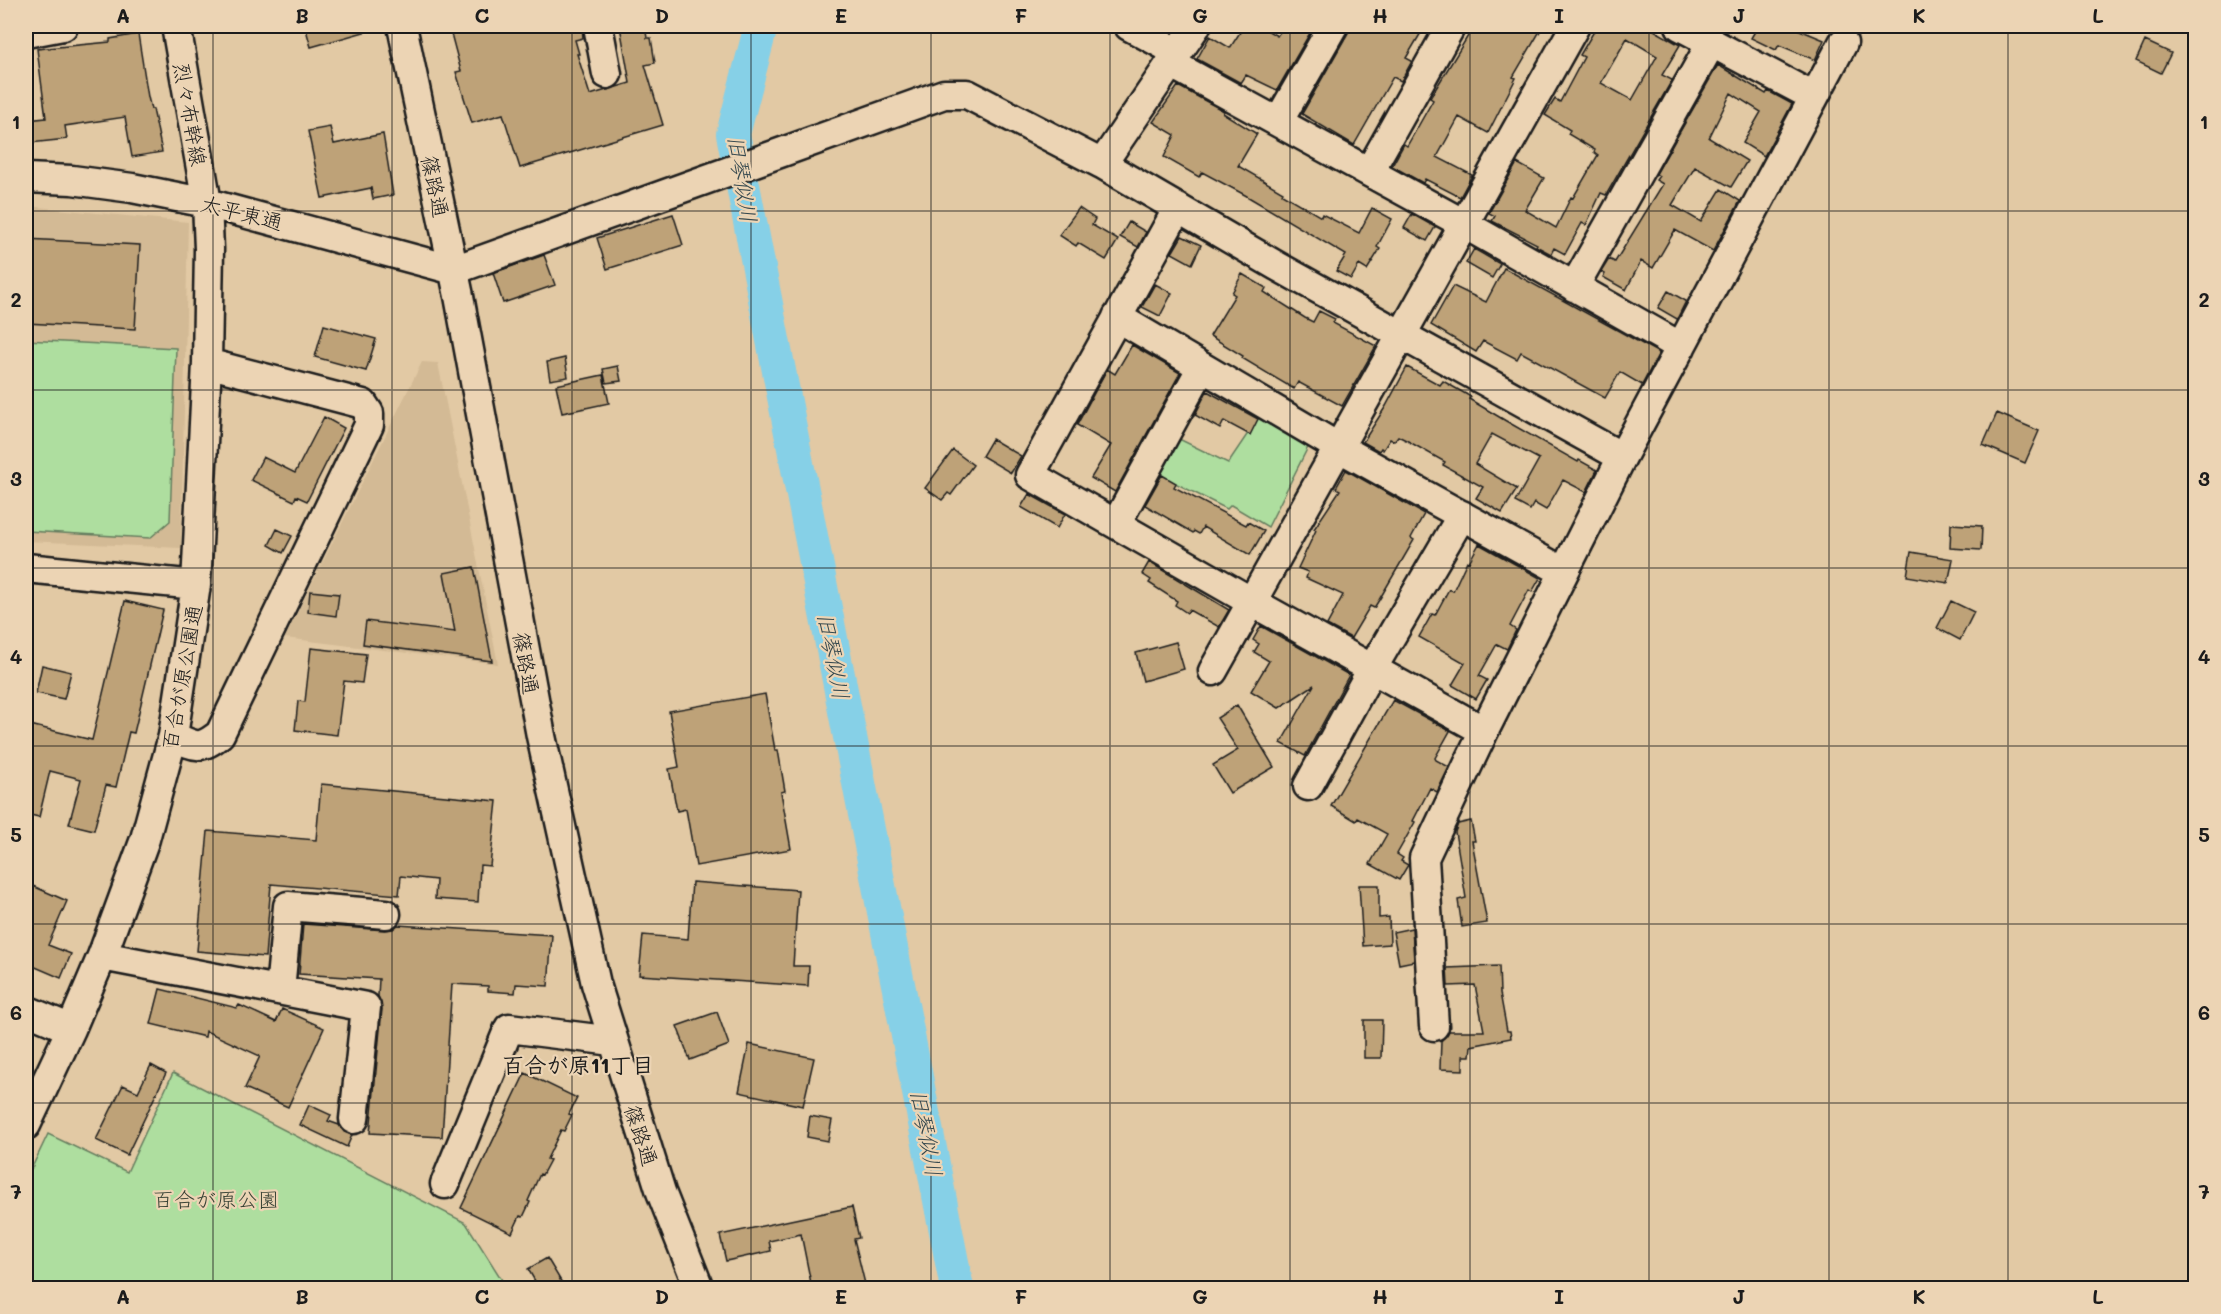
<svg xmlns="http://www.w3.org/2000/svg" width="2221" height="1314" font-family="Mali,'Klee One',sans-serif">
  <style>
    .built { fill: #d3ba95 }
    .green { fill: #aede9f; stroke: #657d5e; stroke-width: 1.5 }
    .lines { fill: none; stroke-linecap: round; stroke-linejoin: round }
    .river { stroke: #86d0e7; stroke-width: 34 }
    .building { fill: #bea278; stroke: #1c1c1c; stroke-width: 1.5; fill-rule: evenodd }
    .minor-casing { stroke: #1c1c1c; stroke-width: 33 }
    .minor { stroke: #ecd4b4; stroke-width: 28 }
    .grid { fill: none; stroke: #1c1c1c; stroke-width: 1.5; stroke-opacity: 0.55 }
    .labels { text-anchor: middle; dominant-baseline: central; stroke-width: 4.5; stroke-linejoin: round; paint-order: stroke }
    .street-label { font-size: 21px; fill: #1c1c1c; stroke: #ecd4b4 }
    .park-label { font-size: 21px; fill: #394336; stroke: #ecd4b4 }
    .water-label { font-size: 22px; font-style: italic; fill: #36494f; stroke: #ecd4b4 }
    .neighbourhood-label { font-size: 22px; font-weight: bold; fill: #1c1c1c; stroke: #ecd4b4 }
    .neatline { fill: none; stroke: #1c1c1c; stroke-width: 2 }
    .grid-label { font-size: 20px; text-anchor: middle; font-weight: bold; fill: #1c1c1c }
  </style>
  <rect width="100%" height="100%" fill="#e2c9a4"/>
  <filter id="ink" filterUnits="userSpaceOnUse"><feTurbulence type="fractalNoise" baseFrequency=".0167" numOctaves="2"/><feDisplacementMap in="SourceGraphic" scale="12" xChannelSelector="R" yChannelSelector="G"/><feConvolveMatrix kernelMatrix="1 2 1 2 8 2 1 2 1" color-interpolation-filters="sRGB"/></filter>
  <g filter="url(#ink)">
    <path class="built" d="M26,206L188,222L181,548L26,541Z
      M422,362L438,363L498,664L285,638Z"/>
    <path class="green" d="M26,340L176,348L170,521L150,538L26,531Z
      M1259,417L1310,443L1268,527L1231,505L1227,509L1151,471L1171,435L1228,463Z
      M173,1073L466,1223L507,1288H26V1180L48,1134L127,1172Z"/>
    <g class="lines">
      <path class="river" d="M761,26L733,134L957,1288"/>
    </g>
    <path class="building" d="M305,26H370L371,30L311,47Z
      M449,26H582L583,38L575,40L579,54H577L590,95L630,83L620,26H645L647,38H651L655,63L645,65L663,125L520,168L503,114L472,123L456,72L461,71Z
      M1244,26H1260L1277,36L1284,26H1297L1310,33L1277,90L1246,75L1241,83L1197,59L1210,36L1230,48Z
      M1352,26H1425L1406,58L1412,61L1401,81L1393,77L1354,145L1302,114Z
      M1474,26H1543L1513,77L1516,78L1488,133L1459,117L1437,157L1472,175L1460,197L1425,179L1423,183L1392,166L1404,144L1407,146L1433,100L1430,98Z
      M1597,26H1647L1680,45L1662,75L1672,80L1606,195L1601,193L1586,225L1582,223L1565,254L1554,248L1551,254L1536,246L1537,244L1492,221L1495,216L1489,213L1517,163L1544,178L1525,210L1556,228L1571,197L1573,198L1598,155L1594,152L1595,150L1568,134L1570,130L1545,115L1555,99L1560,102L1584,57L1580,55ZM1627,38L1657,56L1632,100L1601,83Z
      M1758,26H1790L1824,40L1815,60L1779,45L1776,50L1751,38Z
      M138,34L148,97L151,109H153L162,152L132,157L125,117L65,126L67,139L30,143L27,120L46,118L37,49L110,42V39Z
      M2145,41L2171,53L2161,73L2136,61Z
      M1718,65L1766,94L1768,91L1792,104L1764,156L1743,143L1761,112L1731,93L1709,138L1747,161L1731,187L1695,167L1672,205L1701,222L1721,189L1740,201L1713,251L1675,230L1653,268L1641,261L1626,290L1603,277L1605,274L1601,272L1609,259L1615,262L1663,184L1656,180L1659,176L1656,174Z
      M1178,86L1224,111L1223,113L1257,134L1238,166L1283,192L1282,194L1321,217L1322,214L1359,233L1372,208L1392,219L1377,247L1380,249L1367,270L1359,265L1351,279L1336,271L1346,255L1245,195L1202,172L1199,177L1164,157L1175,135L1153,122Z
      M330,127L334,144L383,134L393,195L373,199L371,188L322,198L308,131Z
      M1079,208L1095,219L1092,225L1118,240L1106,260L1078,243L1076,246L1059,235Z
      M673,214L683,245L607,269L597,238Z
      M1412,214L1435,227L1427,241L1404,228Z
      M1129,222L1146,232L1138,247L1120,237Z
      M1182,236L1201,245L1192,264L1172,253Z
      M26,239L140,245L135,329L26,323Z
      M1474,249L1500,264L1492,278L1466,263Z
      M544,255L555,285L503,303L493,273Z
      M1504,268L1659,353L1642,385L1620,372L1605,398L1521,352L1517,359L1483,341L1476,352L1431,325L1453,286L1486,302Z
      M1242,274L1266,288L1264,292L1305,318L1313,322L1319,311L1335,319L1333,323L1376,346L1342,406L1298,382L1294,389L1242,358L1243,356L1210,336L1235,295L1232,293Z
      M1155,284L1172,293L1160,316L1142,307Z
      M1668,291L1686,301L1677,319L1658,308Z
      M324,325L376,339L366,371L315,357Z
      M1132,345L1180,373L1115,492L1091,478L1111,445L1077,425L1107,369L1115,374Z
      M565,358L568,377L550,380L547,362Z
      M618,366L621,381L606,383L603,369Z
      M1407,367L1440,385L1443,381L1471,397L1469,399L1506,421L1578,462L1579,460L1597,470L1586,492L1563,480L1546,510L1534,503L1530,510L1515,502L1539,459L1492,434L1475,464L1517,489L1502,513L1476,498L1483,487L1443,465L1445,462L1406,440L1398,436L1394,441L1390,439L1383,450L1381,448L1379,451L1363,442L1386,406Z
      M603,375L609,403L562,413L556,385Z
      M1207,391L1258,419L1250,435L1224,421L1220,429L1195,415Z
      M1997,413L2039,431L2025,463L1983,445Z
      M324,417L344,428L307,501L296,496L294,501L251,480L263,457L295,473Z
      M992,439L1021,456L1011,473L982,456Z
      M953,450L973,465L951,495L948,493L942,500L925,488Z
      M1346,470L1424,514L1411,538L1414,540L1379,600L1374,608L1370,606L1351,638L1327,625L1343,595L1306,578L1308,572L1298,568L1316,530L1314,529L1340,490L1336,488Z
      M1162,475L1176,483L1174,487L1246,525L1248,522L1264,531L1250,555L1203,527L1199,534L1194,531L1193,533L1145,505Z
      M1029,494L1065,514L1057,528L1021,507Z
      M1951,524L1982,526L1981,550L1950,548Z
      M277,529L292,536L283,553L269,545Z
      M1479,544L1540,578L1532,592L1529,590L1510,626L1516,630L1507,649L1497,644L1479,676L1487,680L1476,699L1452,685L1465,663L1419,637L1432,614L1435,615L1449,589L1453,591L1467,561L1469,562Z
      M1911,552L1953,559L1948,583L1907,576Z
      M1149,562L1229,610L1219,627L1189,610L1187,613L1175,605L1177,601L1149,583L1151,580L1142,574Z
      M474,567L492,661L363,644L366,621L455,632L444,573Z
      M310,591L339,594L336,616L308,612Z
      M125,601L163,610L134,733L129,732L116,787L106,785L94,830L69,824L81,779L50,771L39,817L26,814V724L92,740Z
      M1951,601L1974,612L1960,640L1937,628Z
      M1261,626L1349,675L1305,756L1281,743L1314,685L1279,708L1251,691L1269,661L1254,652L1259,644L1253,640Z
      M1176,642L1184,669L1143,681L1136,653Z
      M311,648L366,654L362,683L344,681L337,735L295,730L298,701L305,702Z
      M42,665L71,672L64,699L36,693Z
      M765,694L775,750H778L785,791L781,792L791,849L696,866L686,809L677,811L669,769L679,767L669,711Z
      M1393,700L1450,731L1435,758L1436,760L1449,767L1437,792L1430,788L1413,821L1415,822L1397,854L1403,858L1401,861L1408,865L1399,880L1370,864L1387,834L1358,818L1356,821L1331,806Z
      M1237,705L1274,767L1230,793L1213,765L1238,750L1217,718Z
      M321,784L497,801L490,866L480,865L478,902L435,899L436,880L401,876L399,895L271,884L265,957L197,951L208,831L316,840Z
      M1471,821L1475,841H1472L1487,923L1462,927L1458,900L1466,898L1455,832L1458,824Z
      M692,882L798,890L793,966H809L808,986L639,975L643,935L688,939Z
      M26,883L67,901L48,945L71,954L61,978L26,963Z
      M1359,885H1379V918L1389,917L1390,944L1363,946Z
      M303,924L385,930L393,929L398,925L552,935L548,986L516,984L515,993L488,991V986L452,984L442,1137L370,1133L382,1009L378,996L379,979L299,974Z
      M1412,928L1414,961L1399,964L1393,932Z
      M1499,966L1500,993L1507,1031H1510L1511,1038L1471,1046L1470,1056H1463V1070L1440,1069L1441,1041L1449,1031H1484L1475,985L1448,986L1447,968Z
      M160,989L237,1008L239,1005L276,1022L282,1009L324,1028L288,1107L245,1088L260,1056L206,1031L205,1037L151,1024Z
      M717,1012L729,1045L690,1060L677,1026Z
      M1364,1020H1382L1381,1058H1364Z
      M749,1044L814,1058L803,1106L739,1092Z
      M151,1065L166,1073L127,1155L96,1140L123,1085L138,1092Z
      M525,1073L577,1098L569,1114L572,1115L564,1131L561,1130L547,1159L550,1160L542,1175L540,1174L528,1201L530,1202L523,1217L520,1216L512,1233L461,1208Z
      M309,1105L331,1115L328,1121L339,1125L344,1132L352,1135L347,1147L300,1125Z
      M810,1116L832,1120L828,1141L807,1137Z
      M852,1207L859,1238L854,1239L866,1288H812L801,1234L769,1241L771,1251L726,1261L720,1235Z
      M547,1258L565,1288H539L528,1269Z"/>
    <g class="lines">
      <g class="minor-casing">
        <path id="minor" d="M402,26L459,296L541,736L596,984L661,1192L699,1288
          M598,26L607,74
          M1129,26L1177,52
          M1680,26L1814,97
          M26,33L63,26
          M1170,63L1464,224L1681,347
          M1278,122L1333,26
          M1102,164L1196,26
          M1369,172L1451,26
          M26,178L72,180L132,188L207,203L454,270L944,94H967L1102,164L1277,266L1622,457
          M1178,208L1030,475L1252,602L1484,731
          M1574,287L1712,42
          M1117,317L1338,447L1564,572
          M1116,524L1202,367
          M26,568L196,585
          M1213,671L1575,26
          M173,736C196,747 200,750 220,734L369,425V413L363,404L207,363
          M1308,786L1372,669L1462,515
          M102,956L366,1007L354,1119
          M280,990L288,906L386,914
          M26,1010L71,1029
          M1434,1026L1424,858L1484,731L1622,457L1843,43
          M26,1125L71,1029L102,956L145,839L173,736L196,585L207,363L209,249L207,203L176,26
          M445,1184L509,1028L613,1041"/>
      </g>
      <use href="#minor" class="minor"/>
    </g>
  </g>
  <path class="grid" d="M213,26V1288M392,26V1288M572,26V1288M751,26V1288M931,26V1288M1110,26V1288M1290,26V1288M1470,26V1288M1649,26V1288M1829,26V1288M2008,26V1288M26,211H2196M26,390H2196M26,568H2196M26,746H2196M26,924H2196M26,1103H2196"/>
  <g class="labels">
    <g class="street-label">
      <text transform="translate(191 114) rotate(80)">烈々布幹線</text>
      <text transform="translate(436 186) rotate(78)">篠路通</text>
      <text transform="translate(242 212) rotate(14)">太平東通</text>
      <text transform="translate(527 663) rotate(80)">篠路通</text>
      <text transform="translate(181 677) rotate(-80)">百合が原公園通</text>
      <text transform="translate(642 1135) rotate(72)">篠路通</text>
    </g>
    <g class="park-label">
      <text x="216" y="1198">百合が原公園</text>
    </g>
    <g class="water-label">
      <text transform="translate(743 179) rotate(81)">旧琴似川</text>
      <text transform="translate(834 656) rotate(79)">旧琴似川</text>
      <text transform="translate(927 1133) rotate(79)">旧琴似川</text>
    </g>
    <g class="neighbourhood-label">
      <text x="578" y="1064">百合が原11丁目</text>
    </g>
  </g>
  <rect width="2221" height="1314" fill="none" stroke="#ecd4b4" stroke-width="66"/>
  <rect x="33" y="33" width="2155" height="1248" class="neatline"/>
  <g class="grid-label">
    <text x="123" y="23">A</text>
    <text x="302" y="23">B</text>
    <text x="482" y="23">C</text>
    <text x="662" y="23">D</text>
    <text x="841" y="23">E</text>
    <text x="1021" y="23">F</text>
    <text x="1200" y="23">G</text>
    <text x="1380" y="23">H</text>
    <text x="1559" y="23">I</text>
    <text x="1739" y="23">J</text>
    <text x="1919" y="23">K</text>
    <text x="2098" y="23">L</text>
    <text x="16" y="129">1</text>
    <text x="2204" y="129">1</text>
    <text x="16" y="307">2</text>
    <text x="2204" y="307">2</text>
    <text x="16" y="486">3</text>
    <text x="2204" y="486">3</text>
    <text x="16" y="664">4</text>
    <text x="2204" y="664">4</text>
    <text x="16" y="842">5</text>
    <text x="2204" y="842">5</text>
    <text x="16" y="1020">6</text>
    <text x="2204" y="1020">6</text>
    <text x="16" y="1199">7</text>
    <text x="2204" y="1199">7</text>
    <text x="123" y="1304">A</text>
    <text x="302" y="1304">B</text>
    <text x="482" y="1304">C</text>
    <text x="662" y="1304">D</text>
    <text x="841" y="1304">E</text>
    <text x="1021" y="1304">F</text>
    <text x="1200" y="1304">G</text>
    <text x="1380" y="1304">H</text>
    <text x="1559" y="1304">I</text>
    <text x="1739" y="1304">J</text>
    <text x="1919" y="1304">K</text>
    <text x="2098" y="1304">L</text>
  </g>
</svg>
